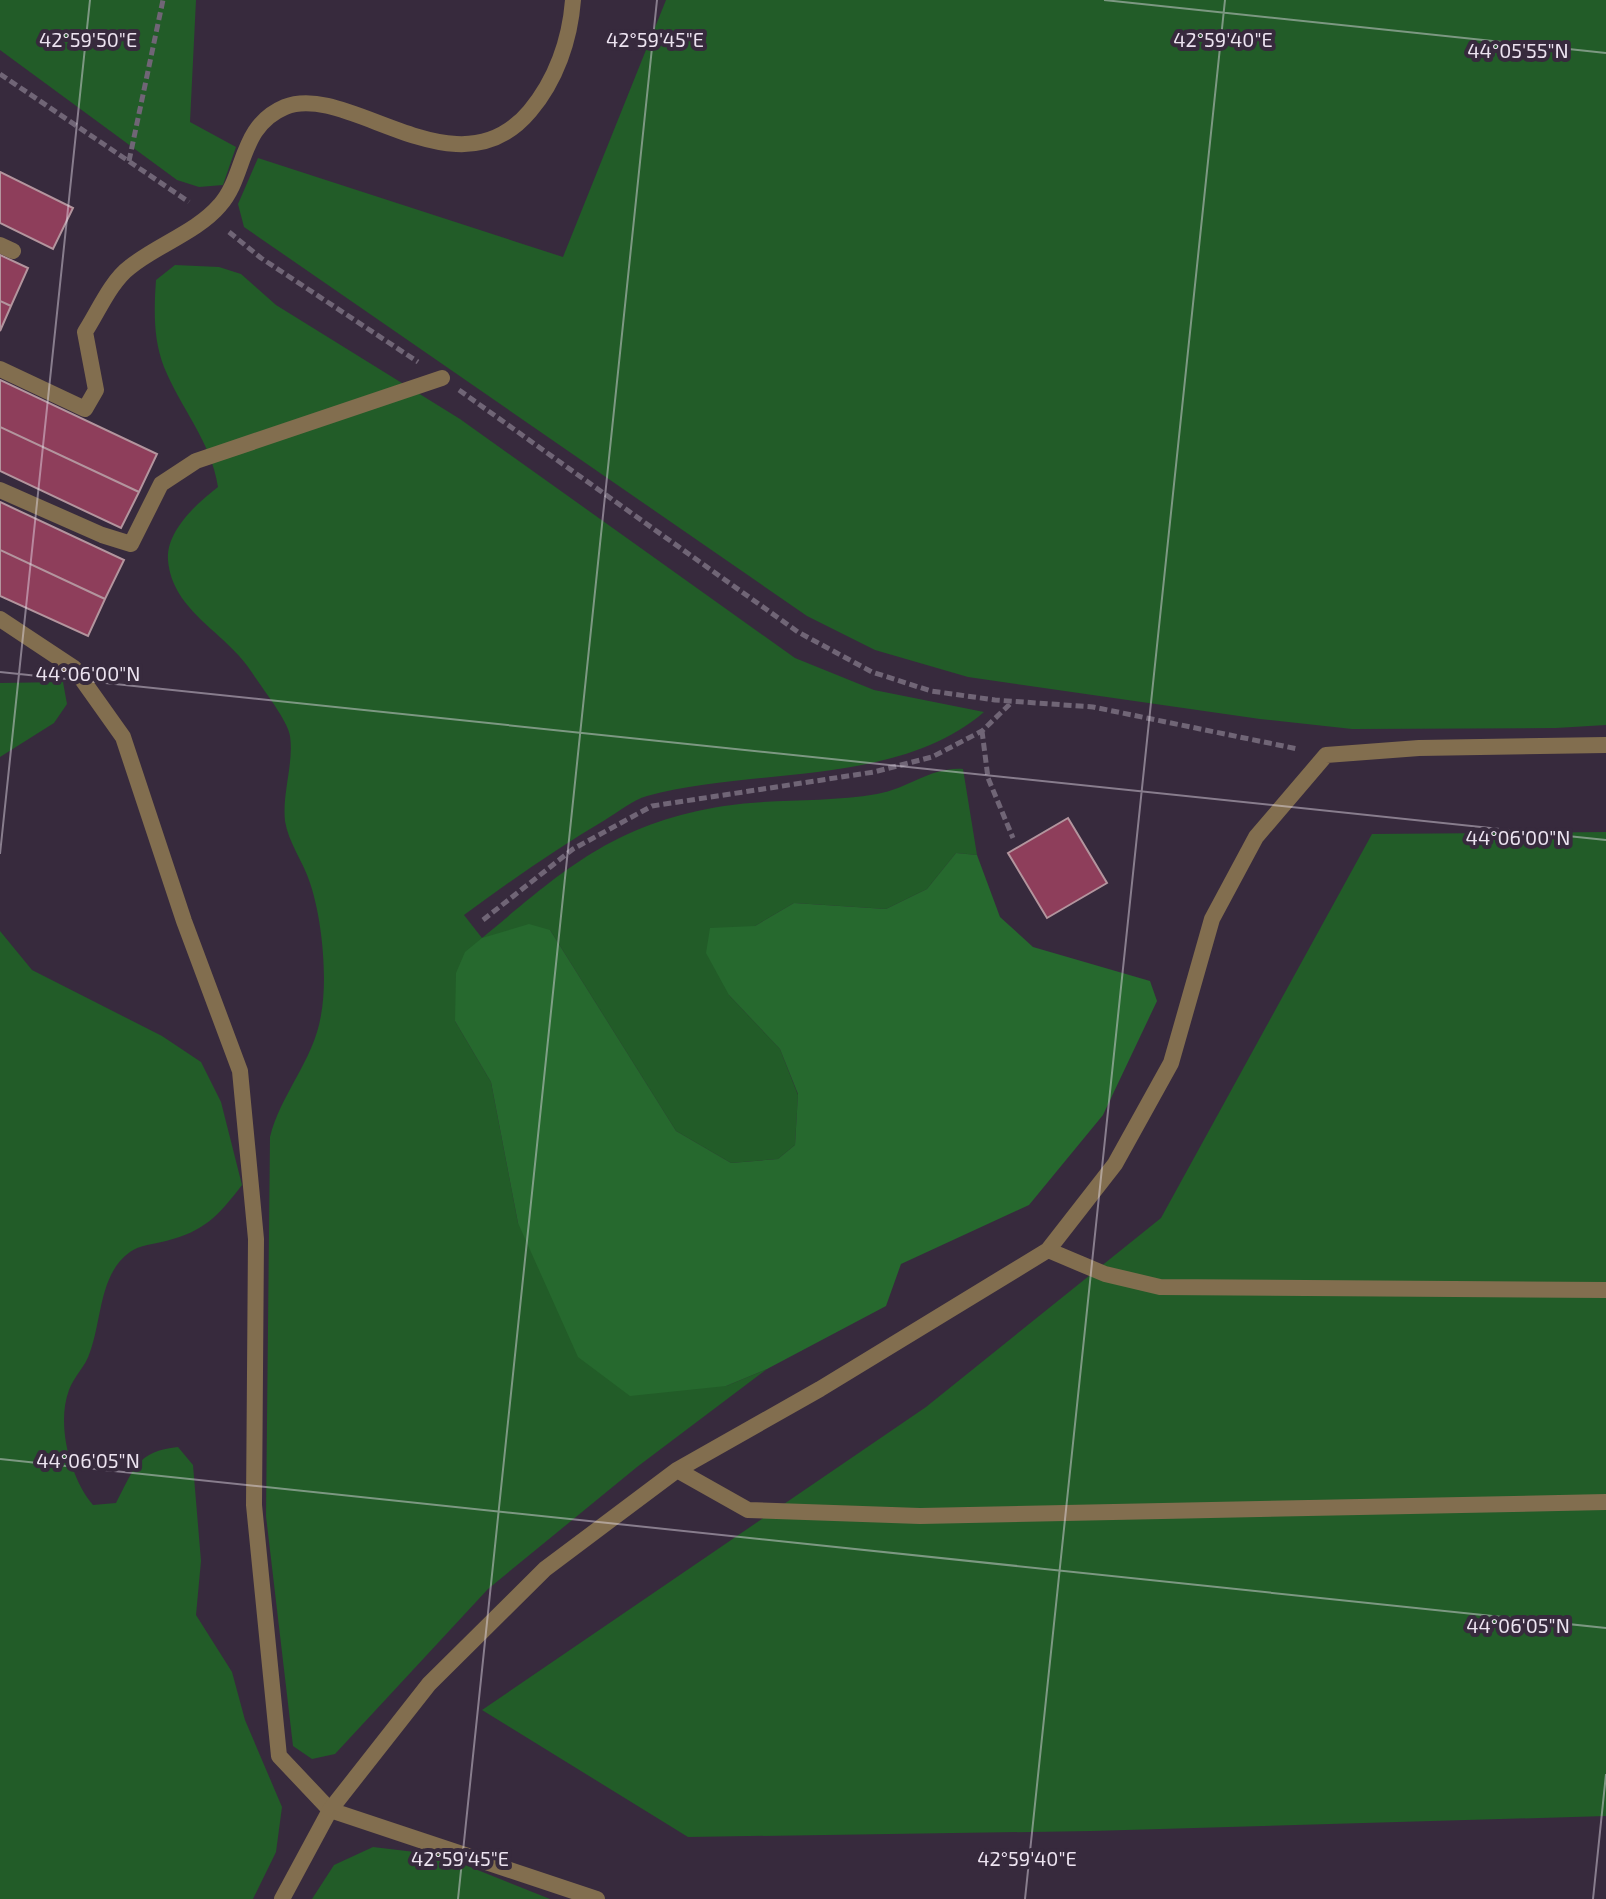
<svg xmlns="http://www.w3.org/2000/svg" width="1606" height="1899" font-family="'Exo 2',sans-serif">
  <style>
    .green { fill: #225c28 }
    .forest { fill: #26692e }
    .building { fill: #8e3e5b; stroke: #b3959e; stroke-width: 2 }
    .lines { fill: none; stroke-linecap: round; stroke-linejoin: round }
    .path { stroke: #706576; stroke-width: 5; stroke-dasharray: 8 4; stroke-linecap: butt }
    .lane { stroke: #826e4f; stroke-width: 16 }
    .street { stroke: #826e4f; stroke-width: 16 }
    .ticks { fill: none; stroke: #ece3f0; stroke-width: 2; stroke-opacity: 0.45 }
    .ticks-label { font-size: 20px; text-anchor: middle; fill: #ece3f0; stroke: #372a3d; stroke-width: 8; stroke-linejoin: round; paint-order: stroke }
  </style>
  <rect width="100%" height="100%" fill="#372a3d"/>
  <path class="green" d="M0,0H196L190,122L236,147L223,185L199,187L177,180L0,50Z
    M666,0H1606V725L1556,728L1352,729L1260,719L968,677L875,650L807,616L244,227L238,204L258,158L563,257Z
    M175,265L219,267L241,274L276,305L460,419L795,658L874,690L984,712C897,787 753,767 647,796C633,800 618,812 605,820C556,849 510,881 464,915L482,938C565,869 613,824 724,806C774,798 826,803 877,794C908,789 930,767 963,769L977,855L956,853L927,889L886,909L794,903L755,926L729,995L780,1049L798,1095L795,1145L778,1159L731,1163L676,1131L550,930L455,1021L491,1082L518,1223L726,1386L767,1369L637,1467L488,1589L335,1754L312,1759L293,1746L266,1516L270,1137C280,1095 314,1060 321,1015C328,978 322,918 310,883C304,863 288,842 285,821C282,793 294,763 290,736C288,721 262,688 253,674C228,633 172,612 168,560C166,531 197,503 218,487C211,441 181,409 164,367C153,339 154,309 156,280Z
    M63,682L67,704L54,723L0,757V683Z
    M1606,832V1816L1092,1831L688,1837L482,1710L926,1407L1161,1218L1372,834Z
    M0,931L32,970L162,1036L201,1062L221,1102L242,1185C218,1216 205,1231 166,1241C155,1244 139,1245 130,1252C99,1274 102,1320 90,1352C86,1366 74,1376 69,1390C56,1424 70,1478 93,1505L116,1503C134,1469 137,1451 178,1447L193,1465L201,1561L196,1615L232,1672L245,1720L282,1807L276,1852L253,1899H0Z
    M373,1847L440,1855L550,1899H312L334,1865Z"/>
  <path class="forest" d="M956,853L977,855L1000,917L1033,947L1150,981L1157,1001L1103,1115L1029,1205L901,1264L886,1306L767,1369L726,1386L630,1396L578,1357L518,1223L491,1082L455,1021L456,973L465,952L482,938L529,924L550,930L676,1131L731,1163L778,1159L795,1145L798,1094L780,1049L729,995L706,953L710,928L755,926L794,903L886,909L927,889Z"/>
  <path class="building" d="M0,172L73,208L53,249L0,223Z
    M0,255L28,268L11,306L0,301Z
    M0,301L11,306L0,331Z
    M0,380L157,454L139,492L0,427Z
    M0,427L139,492L121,528L0,471Z
    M0,502L124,560L105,599L0,550Z
    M0,550L105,599L88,636L0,596Z
    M1068,818L1107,883L1047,918L1008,853Z"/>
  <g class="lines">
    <path class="path" d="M0,74L189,202
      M129,161L163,0
      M229,232L261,258L418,362
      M459,390L798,632L872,672L931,691L995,700L1093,707L1298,749
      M982,731L988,778L1013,838
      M483,920L573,849L652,806L874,772L932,757L982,731L1012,702"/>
    <path class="lane" d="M0,245L13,251
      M0,369L85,409L96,390L85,332C98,312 111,281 130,267C157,245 197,232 220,205C246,176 239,126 285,107C348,81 457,199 530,111C556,80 570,40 573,0
      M0,490L102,535L131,544L161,484L196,461L442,378
      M0,619L74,668L123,737L184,921L240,1071L256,1239L254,1505L279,1756L330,1810"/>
    <path class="street" d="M1048,1250L1105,1274L1160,1287L1606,1290
      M677,1470L748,1510L920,1516L1606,1502
      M330,1810L597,1899
      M282,1899L330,1810L429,1684L545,1569L677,1470L820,1389L1048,1250L1115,1164L1171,1063L1212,919L1256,837L1326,755L1419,748L1606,745"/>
  </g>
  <path class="ticks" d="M1104,0L1606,53M0,672L1606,840M0,854L90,0M0,1459L1606,1628M458,1899L657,0M1025,1899L1225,0M1593,1899L1606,1774"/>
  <g class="ticks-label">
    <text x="88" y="47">42°59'50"E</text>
    <text x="655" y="47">42°59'45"E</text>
    <text x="1223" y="47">42°59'40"E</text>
    <text x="1518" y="58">44°05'55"N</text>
    <text x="88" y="681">44°06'00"N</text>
    <text x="1518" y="845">44°06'00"N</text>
    <text x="88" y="1468">44°06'05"N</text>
    <text x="1518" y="1633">44°06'05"N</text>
    <text x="460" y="1866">42°59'45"E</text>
    <text x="1027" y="1866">42°59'40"E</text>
  </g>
</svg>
